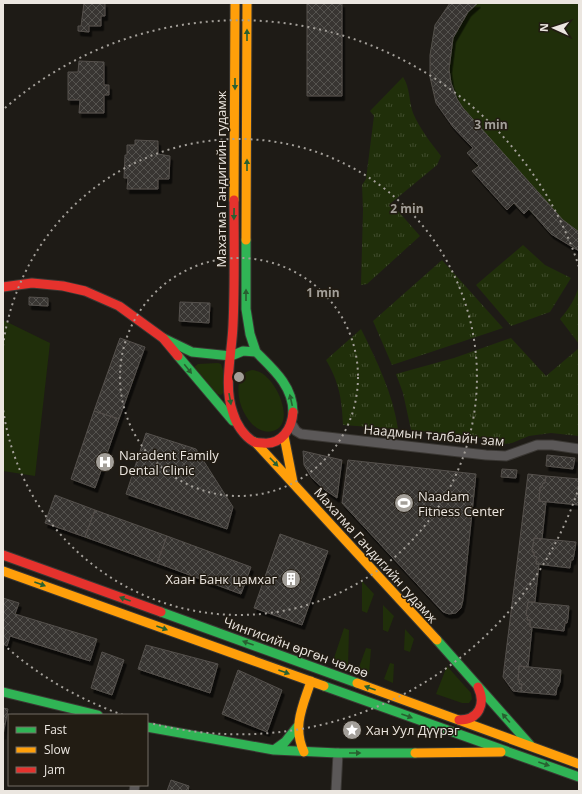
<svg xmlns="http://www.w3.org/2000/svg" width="582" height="794" font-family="'Open Sans',sans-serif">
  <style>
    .grass { fill: #202f0a }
    .park { fill: url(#park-tufts) }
    .building { fill: url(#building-cross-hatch); stroke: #54504c; filter: url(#shadow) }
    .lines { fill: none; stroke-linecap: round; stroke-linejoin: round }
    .street-casing { stroke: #3a3733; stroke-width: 11 }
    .fast-casing { stroke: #3a3733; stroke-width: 11 }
    .slow-casing { stroke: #3a3733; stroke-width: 11 }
    .jam-casing { stroke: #3a3733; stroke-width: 11 }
    .street { stroke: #5b5858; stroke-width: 9 }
    .fast { stroke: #30b455; stroke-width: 9 }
    .slow { stroke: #ff9f0a; stroke-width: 9 }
    .jam { stroke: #e5322d; stroke-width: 9 }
    .oneway { fill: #286031 }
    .ring { fill: none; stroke: #a39f99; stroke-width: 2; stroke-dasharray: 2 4 }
    .labels { text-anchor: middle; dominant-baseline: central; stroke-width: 3; stroke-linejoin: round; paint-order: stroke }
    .street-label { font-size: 13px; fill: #ebe6e0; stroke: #221c13 }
    .poi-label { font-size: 13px; fill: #ebe6e0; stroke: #221c13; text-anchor: start }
    .centre { fill: #a39f99; stroke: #221c13; stroke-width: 2 }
    .ring-label { font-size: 12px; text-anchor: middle; font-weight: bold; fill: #a39f99; stroke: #221c13; stroke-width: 3; stroke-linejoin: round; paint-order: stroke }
  </style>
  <defs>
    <pattern id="park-tufts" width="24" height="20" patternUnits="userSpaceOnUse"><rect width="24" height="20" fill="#202f0a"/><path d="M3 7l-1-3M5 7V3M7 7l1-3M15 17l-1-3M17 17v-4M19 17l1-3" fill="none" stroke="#414d2d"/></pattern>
    <pattern id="building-cross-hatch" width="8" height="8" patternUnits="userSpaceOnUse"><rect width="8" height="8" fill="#383531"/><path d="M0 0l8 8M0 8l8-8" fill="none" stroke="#55524f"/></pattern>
    <filter id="shadow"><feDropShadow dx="2.5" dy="4.5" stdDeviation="0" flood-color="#0009"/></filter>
  </defs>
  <rect width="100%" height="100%" fill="#1e1b16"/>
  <path class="grass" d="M450,3H579V251L551,234L529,210L524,214L514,204L507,210L472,171L478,166L467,153L473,148L436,103L430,77V55L435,25Z
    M3,320L50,343L35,476L3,471Z
    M218,363L221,364L223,370V393L221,395L217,394L194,367L198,364Z
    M252,370C275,370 298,425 273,431C245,439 223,376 252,370Z
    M362,581L374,594L367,613L362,611Z
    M383,605L394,616L388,632L383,630Z
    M344,628L349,630L348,666L333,661Z
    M405,629L414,639L410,652L404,650Z
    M366,648L371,649L369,674L358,670Z
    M390,663L394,664L393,683L384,679Z
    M447,666L471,693L472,699L469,703H462L436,694Z"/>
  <path class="park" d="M403,77C410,87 409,102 413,113C420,129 431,143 441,156L437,165L391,203L420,236L367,284L361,285L363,210L362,185L366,179L374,116L370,111Z
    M523,245L545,265L571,278L550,312L511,326L476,285Z
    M442,260L503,328L392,365L373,321Z
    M579,286V344L560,319C569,309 575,299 579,286Z
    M361,329C377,361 393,394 398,429L343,425C342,399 339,382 326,360Z
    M511,338L546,376L579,348V436L551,433L529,436L512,443L496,445L492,439L411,430L403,393L396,374L454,358Z"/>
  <path class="building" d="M84,3H105V16H101V26H89V32L78,31V26H81Z
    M307,3H342V96H307Z
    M450,3H478L468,12L453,38L449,69L451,83L457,99L463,108L563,220L579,232V251L551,234L529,209L524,214L514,203L507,210L472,171L479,166L467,153L473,148L453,127L436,103L430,77V55L435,25Z
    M79,61L104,62V85H109V95H104V113H79L80,100H68V72H78Z
    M135,140L158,141V154L170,156L169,179H158V189H127L128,178H124L125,155H127V145H135Z
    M29,297L48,298V306L29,305Z
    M180,302L210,303L209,323L179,321Z
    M120,338L145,347L119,419L94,411Z
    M94,411L119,419L95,488L71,479Z
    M146,433L196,449L233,507L227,529L126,494Z
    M303,451L342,460L337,498L325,490L312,478L304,465Z
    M547,455L575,458L573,469L546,466Z
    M348,460L476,474L463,600L461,608L456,613L449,614L443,612L342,503Z
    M502,469L517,470L516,478L501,477Z
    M528,474L546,476L545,483H543L542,487H540L539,501L546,502L542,539L534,538L532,552H534V556L537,557L536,564H539L535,602H528L526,615L528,616L527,620H530V627L532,628L528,667L519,666L518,680H520L519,684H522L521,692L513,691L503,677Z
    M546,476L579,479V505L539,501L540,487H542L543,483H545Z
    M55,495L95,510L85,537L45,523Z
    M95,510L167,536L157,563L85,537Z
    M280,534L328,551L302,625L254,608Z
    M167,536L251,567L241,594L157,563Z
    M534,538L576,542L574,555L573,560H571L570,568L536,564L537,557L534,556V552H532Z
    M3,598L19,603L15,614L97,639L90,661L10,636L7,646L3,644Z
    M528,602L569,606L568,618L567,623H565L564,631L530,627V620H527L528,616L526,615Z
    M146,645L218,664L210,693L138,669Z
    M102,652L124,660L112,695L91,688Z
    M519,666L561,670L560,682L558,687H557L556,695L521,692L522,684H519L520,680H518Z
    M238,670L282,690L267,732L222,714Z
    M3,708L8,709L3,735Z
    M171,780L189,786L188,791H167Z"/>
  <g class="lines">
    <g class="street-casing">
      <path id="street" d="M291,423L296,431L301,434L486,455L506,456L537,445H552L579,449
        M134,791L135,785
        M336,791L338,753"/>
    </g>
    <g class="fast-casing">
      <path id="fast" d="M246,240V309L250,334L256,352
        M163,338L192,352L231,356L243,351L256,352C273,369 293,386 293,412
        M178,356L233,421
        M161,612L357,683
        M437,640L531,746
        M324,686L579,777
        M3,692L98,715
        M147,727L274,750L338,753H415
        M274,750L285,742L297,727"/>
    </g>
    <g class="slow-casing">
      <path id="slow" d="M234,200L235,3
        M246,240L247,3
        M284,436L293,482
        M255,442L437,640
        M3,571L324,686
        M357,683L579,764
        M304,752C292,726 303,706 311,681
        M415,753L501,752"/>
    </g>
    <g class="jam-casing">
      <path id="jam" d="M234,200C234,242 235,284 233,325C232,354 223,385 233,413C236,424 244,436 254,442C257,443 261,443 263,443C282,445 292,428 293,412
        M3,287L32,283L63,286L85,291L119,306L163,338L178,356
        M3,555L161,612
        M459,720C479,720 486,704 478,687"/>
    </g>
    <use href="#street" class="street"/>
    <use href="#fast" class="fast"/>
    <use href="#slow" class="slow"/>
    <use href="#jam" class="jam"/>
  </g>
  <defs><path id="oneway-solid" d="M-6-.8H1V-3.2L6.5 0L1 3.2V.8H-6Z"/></defs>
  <g class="oneway">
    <use href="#oneway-solid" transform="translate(247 35) rotate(-90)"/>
    <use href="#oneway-solid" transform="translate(235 84) rotate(90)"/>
    <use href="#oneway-solid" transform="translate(247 165) rotate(-90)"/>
    <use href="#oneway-solid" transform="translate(234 214) rotate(91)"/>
    <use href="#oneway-solid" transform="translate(246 295) rotate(-90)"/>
    <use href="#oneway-solid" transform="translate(188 369) rotate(51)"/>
    <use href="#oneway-solid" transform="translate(230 399) rotate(80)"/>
    <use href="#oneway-solid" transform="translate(291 400) rotate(-103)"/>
    <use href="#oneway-solid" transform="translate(274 462) rotate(46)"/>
    <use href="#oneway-solid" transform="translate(40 584) rotate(20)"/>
    <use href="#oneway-solid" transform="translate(125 599) rotate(-160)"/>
    <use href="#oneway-solid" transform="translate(162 628) rotate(20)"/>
    <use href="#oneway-solid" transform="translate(248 643) rotate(-160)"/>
    <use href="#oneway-solid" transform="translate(284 672) rotate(20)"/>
    <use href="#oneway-solid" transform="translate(370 688) rotate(-160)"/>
    <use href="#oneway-solid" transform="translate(407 716) rotate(20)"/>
    <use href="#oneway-solid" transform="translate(506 718) rotate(-131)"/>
    <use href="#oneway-solid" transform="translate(355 753)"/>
    <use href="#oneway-solid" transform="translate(544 764) rotate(19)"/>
  </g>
  <g class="ring">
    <circle cx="239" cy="377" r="119"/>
    <path d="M3 346A238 238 0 1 1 3 408"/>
    <path d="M579 487A357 357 0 0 1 150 723M123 715A357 357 0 0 1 5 646M5 108A357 357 0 0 1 579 267"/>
  </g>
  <defs>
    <g id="hospital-disc" transform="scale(1)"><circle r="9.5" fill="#a39f99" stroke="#221c13"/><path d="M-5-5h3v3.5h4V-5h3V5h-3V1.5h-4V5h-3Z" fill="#fff"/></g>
    <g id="stadium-disc" transform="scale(1)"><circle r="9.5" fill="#a39f99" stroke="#221c13"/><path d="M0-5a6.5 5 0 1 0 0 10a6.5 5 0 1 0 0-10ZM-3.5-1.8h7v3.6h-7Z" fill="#fff"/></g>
    <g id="building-disc" transform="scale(1)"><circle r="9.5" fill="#a39f99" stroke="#221c13"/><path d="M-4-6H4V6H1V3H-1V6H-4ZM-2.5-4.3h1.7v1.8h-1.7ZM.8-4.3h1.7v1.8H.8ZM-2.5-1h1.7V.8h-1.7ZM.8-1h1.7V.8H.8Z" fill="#fff"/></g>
    <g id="sight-disc" transform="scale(1)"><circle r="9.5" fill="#a39f99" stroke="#221c13"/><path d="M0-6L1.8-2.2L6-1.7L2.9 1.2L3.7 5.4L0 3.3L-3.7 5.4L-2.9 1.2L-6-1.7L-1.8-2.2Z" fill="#fff"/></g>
  </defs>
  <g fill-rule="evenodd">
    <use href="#hospital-disc" x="105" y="462"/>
    <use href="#stadium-disc" x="404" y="503"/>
    <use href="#building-disc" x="291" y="579"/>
    <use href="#sight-disc" x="352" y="730"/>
  </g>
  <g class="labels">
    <g class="street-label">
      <text transform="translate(221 179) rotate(-90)">Махатма Гандигийн гудамж</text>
      <text transform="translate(434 435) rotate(5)">Наадмын талбайн зам</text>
      <text transform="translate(376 555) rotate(48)">Махатма Гандигийн гудамж</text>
      <text transform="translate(296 647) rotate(20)">Чингисийн өргөн чөлөө</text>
    </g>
    <g class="poi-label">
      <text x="119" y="455">Naradent Family<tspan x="119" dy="15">Dental Clinic</tspan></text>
      <text x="418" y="496">Naadam<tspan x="418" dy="15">Fitness Center</tspan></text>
      <text x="277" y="579" text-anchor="end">Хаан Банк цамхаг</text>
      <text x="366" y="730">Хан Уул Дүүрэг</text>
    </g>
  </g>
  <circle cx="239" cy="377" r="6" class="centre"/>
  <g class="ring-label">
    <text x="491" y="129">3 min</text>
    <text x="407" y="213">2 min</text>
    <text x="323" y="297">1 min</text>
  </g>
  <rect width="582" height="794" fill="none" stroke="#ebe6e0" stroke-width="8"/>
  <rect x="8" y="714" width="140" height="72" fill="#221c13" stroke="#726d65"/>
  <rect x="16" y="727" width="20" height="6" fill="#30b455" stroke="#726d65"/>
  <text x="44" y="734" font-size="12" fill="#ebe6e0">Fast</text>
  <rect x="16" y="747" width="20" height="6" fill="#ff9f0a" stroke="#726d65"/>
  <text x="44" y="754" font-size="12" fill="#ebe6e0">Slow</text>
  <rect x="16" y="767" width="20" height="6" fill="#e5322d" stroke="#726d65"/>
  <text x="44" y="774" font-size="12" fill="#ebe6e0">Jam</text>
  <g transform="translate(554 28) rotate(273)" stroke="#221c13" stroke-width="3" paint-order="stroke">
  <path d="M0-3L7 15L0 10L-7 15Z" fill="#ebe6e0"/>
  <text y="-6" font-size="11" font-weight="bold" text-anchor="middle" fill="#ebe6e0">N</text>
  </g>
</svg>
